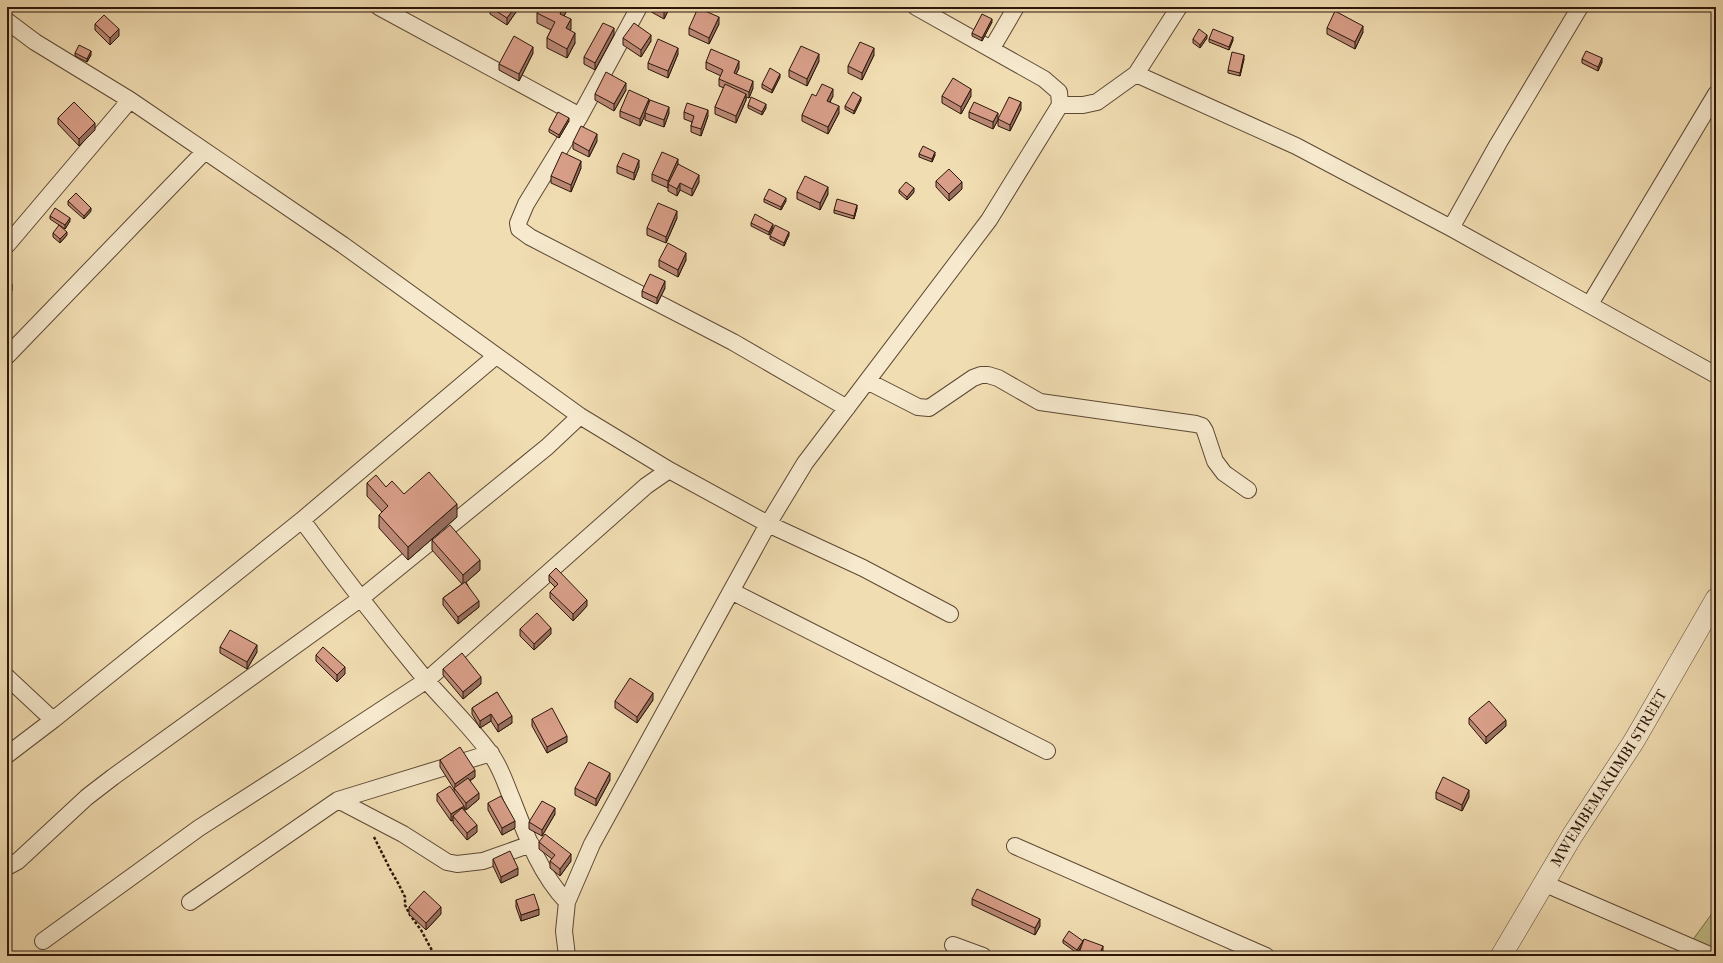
<svg xmlns="http://www.w3.org/2000/svg" width="1723" height="963" font-family="'IM FELL French Canon',serif">
  <style>
    .green { fill: #c1bf88; stroke: #766b49 }
    .lines { fill: none; stroke-linecap: round; stroke-linejoin: round }
    .minor-casing { stroke: #5d4834; stroke-width: 18 }
    .tertiary-casing { stroke: #5d4834; stroke-width: 22 }
    .path { stroke: #2c170a; stroke-width: 2.5; stroke-dasharray: 3 2; stroke-linecap: butt }
    .minor { stroke: #f6e9cd; stroke-width: 16 }
    .tertiary { stroke: #f6e9cd; stroke-width: 21 }
    .wall { fill: #ba8875; stroke: #2c170a }
    .shaded-wall { fill: #976f5f; stroke: #2c170a }
    .building { fill: #d89e88; stroke: #2c170a }
    .labels { text-anchor: middle; dominant-baseline: central; stroke-width: 3; stroke-linejoin: round; paint-order: stroke }
    .street-label { font-size: 15px; fill: #2c170a; stroke: #f6e9cd }
  </style>
  <rect width="100%" height="100%" fill="#f1ddb2"/>
  <filter id="stains"><feTurbulence type="fractalNoise" baseFrequency=".005" numOctaves="4"/><feColorMatrix values="0 0 0 0 .2 0 0 0 0 .09 0 0 0 0 .02 0 0 0 .5 -.17"/></filter>
  <radialGradient id="worn" r=".72"><stop offset=".6" stop-color="#630" stop-opacity="0"/><stop offset="1" stop-color="#630" stop-opacity=".3"/></radialGradient>
  <path class="green" d="M1716,908V956H1681Z"/>
  <g class="lines">
    <g class="minor-casing">
      <path id="minor" d="M379,7L580,116
        M639,7L580,116L526,204L518,223L519,229L530,237L733,342L847,408
        M7,21L35,42L130,100L343,245L580,416L669,470L768,524L863,568L950,614
        M992,48L1016,7
        M1136,74L1296,146L1451,228L1716,375
        M1060,105H1083L1097,102L1136,74L1179,7
        M1451,228L1498,144L1580,7
        M7,245L130,100
        M1590,304L1716,94
        M7,356L205,151
        M867,381L918,407L929,408L973,378L981,375H988L998,378L1040,402L1196,424L1202,426L1205,431L1215,461L1224,473L1248,490
        M302,520C342,575 383,628 426,680C447,704 471,727 490,753C501,767 505,783 512,799C526,835 540,874 567,902
        M731,591L1047,751
        M7,677L53,720
        M7,755L53,720L302,520L496,356
        M338,800L403,834L447,862L457,864L483,861L531,844
        M1015,846L1266,956
        M7,867L18,861L87,797L113,777L360,599L547,447L580,416
        M1543,883L1712,956
        M190,902L338,800L491,753
        M43,941L199,828L305,760L427,680L646,486L669,470
        M953,945L983,956
        M567,956L564,931L567,902L592,844L768,524L805,463L989,220L1060,105L1059,92L1044,79L916,7"/>
    </g>
    <g class="tertiary-casing">
      <g id="tertiary">
        <path id="s1" d="M1501,956L1572,836L1634,741L1716,599"/>
      </g>
    </g>
    <path class="path" d="M374,837L390,869L398,883L405,897V905L410,915L421,930L435,956"/>
    <use href="#minor" class="minor"/>
    <use href="#tertiary" class="tertiary"/>
  </g>
  <path class="wall" d="M490,7H516V12L507,25L490,14Z
    M567,7V10L564,16L571,29L570,30L575,43L567,58L547,48V38L551,30L537,23V13Z
    M646,7H670L664,19L646,9Z
    M992,22L982,41L972,36V33Z
    M95,24L119,36L110,45L95,30Z
    M719,24L709,44L689,35V28Z
    M1327,28L1363,32L1355,49L1327,34Z
    M614,35L595,70L584,64V57Z
    M623,38L651,41L641,57L623,45Z
    M1207,38L1200,48L1193,43V39Z
    M1209,39L1233,40L1229,50L1209,42Z
    M75,53L91,55L87,62L75,56Z
    M533,53L519,81L499,70V64Z
    M678,54L668,78L648,69V63Z
    M874,55L862,80L848,73V66Z
    M1244,59L1240,76L1228,73V70Z
    M1582,59L1602,62L1598,71L1582,63Z
    M819,61L807,86L789,77V70Z
    M706,62L739,68L736,74L753,88L749,98L746,97V100L736,123L715,114V107L724,88L719,86V79L721,76L706,69Z
    M780,77L772,93L762,88V84Z
    M626,90L614,111L595,100V94Z
    M816,96H833L830,102L839,113L828,134L802,121V115Z
    M942,96H971L961,114L942,103Z
    M861,100L854,114L845,109V106Z
    M649,102L669,113L664,127L645,120V115L640,126L620,117V111Z
    M748,105L766,108L762,115L748,108Z
    M1021,109L1010,131L998,126V119Z
    M684,112L708,116L701,136L691,132V126L692,122L684,119Z
    M969,112L998,120L993,129L969,118Z
    M58,118L95,130L79,146L58,124Z
    M569,121L559,138L549,132V129Z
    M597,141L589,157L573,149V142Z
    M919,154L935,155L932,162L919,157Z
    M678,164L699,182L692,196L680,190L677,196L668,191V188L652,181V174Z
    M617,166L639,167L634,180L617,173Z
    M581,168L571,192L551,183V176Z
    M936,181L962,189L949,201L936,187Z
    M899,190L914,192L907,200L899,193Z
    M797,192L828,194L820,210L797,199Z
    M764,199L786,201L781,210L764,202Z
    M68,201L91,211L84,219L68,205Z
    M857,208L854,219L834,213V210Z
    M50,216L70,221L65,229L50,219Z
    M677,218L666,243L647,235V228Z
    M751,223L773,227L769,235L751,226Z
    M53,233L67,235L60,243L53,237Z
    M789,235L784,246L770,239V236Z
    M659,260H686L678,277L659,267Z
    M665,288L657,304L642,297V291Z
    M367,483L386,487L457,517L408,560L379,528V515L382,512L367,496Z
    M432,540L480,570L466,582L479,607L458,624L443,605V598L462,584L432,550Z
    M549,575L587,606L573,621L550,598V592L555,587L549,581Z
    M520,629L551,634L534,650L520,636Z
    M220,647L257,652L247,669L220,653Z
    M316,655L345,674L337,682L316,661Z
    M443,669L481,684L463,699L443,675Z
    M497,692L512,723L498,732L491,721L480,728L472,714V708Z
    M653,700L637,723L615,708V701Z
    M1469,718L1506,726L1486,744L1469,724Z
    M532,719L567,742L547,753L532,726Z
    M440,760L475,777L470,781L479,799L466,810L464,807V809L477,832L467,840L453,823V820L451,821L437,801V794L454,792V789L440,767Z
    M610,780L596,806L575,795V788Z
    M1436,792L1469,797L1462,811L1436,799Z
    M488,803L515,828L502,835L488,810Z
    M555,814L542,836L529,829V822Z
    M539,842L571,861L560,876L550,868V861L552,859L539,849Z
    M493,859L518,875L501,883L493,866Z
    M972,899L1040,926L1035,935L972,905Z
    M516,900L539,915L521,921L516,907Z
    M409,907L441,914L426,930L409,914Z
    M1063,940L1083,941L1103,952L1081,948L1077,953L1063,943Z"/>
  <path class="shaded-wall" d="M515,7H516V12L507,25V18Z
    M563,7H567V10L560,24V14Z
    M666,7H670L664,19V12Z
    M719,17V24L709,44V38Z
    M571,19V29L566,38V28Z
    M992,19V22L982,41V38Z
    M1363,26V32L1355,49V42Z
    M614,28V35L595,70V63Z
    M119,29V36L110,45V38Z
    M575,33V43L567,58V49Z
    M651,35V41L641,57V50Z
    M1207,35V38L1200,48V45Z
    M1233,37V40L1229,50V47Z
    M533,47V53L519,81V74Z
    M678,48V54L668,78V71Z
    M874,48V55L862,80V73Z
    M91,51V55L87,62V59Z
    M819,54V61L807,86V79Z
    M1244,55V59L1240,76V73Z
    M1602,58V62L1598,71V67Z
    M739,61V68L734,79V73Z
    M780,74V77L772,93V90Z
    M753,81V88L749,98V92Z
    M626,83V90L614,111V104Z
    M833,89V96L827,107V101Z
    M971,89V96L961,114V107Z
    M746,94V100L736,123V116Z
    M861,97V100L854,114V111Z
    M649,99V106L645,113V115L640,126V119Z
    M1021,102V109L1010,131V125Z
    M766,104V108L762,115V112Z
    M839,106V113L828,134V127Z
    M669,107V113L664,127V120Z
    M708,110V116L701,136V129Z
    M998,113V120L993,129V122Z
    M569,118V121L559,138V135Z
    M95,123V130L79,146V139Z
    M597,134V141L589,157V151Z
    M935,152V155L932,162V159Z
    M678,159V166L668,184V188V181Z
    M639,160V167L634,180V173Z
    M581,161V168L571,192V185Z
    M699,175V182L692,196V189Z
    M962,182V189L949,201V194Z
    M680,183V190L677,196V189Z
    M828,187V194L820,210V203Z
    M914,188V192L907,200V197Z
    M786,198V201L781,210V207Z
    M857,205V208L854,219V216Z
    M91,208V211L84,219V216Z
    M677,211V218L666,243V237Z
    M70,218V221L65,229V225Z
    M773,224V227L769,235V232Z
    M67,232V235L60,243V239Z
    M789,232V235L784,246V243Z
    M686,253V260L678,277V270Z
    M665,281V288L657,304V298Z
    M12,284V291L7,296V290Z
    M457,504V517L408,560V547Z
    M480,560V570L463,585V575Z
    M587,600V606L573,621V614Z
    M479,601V607L458,624V617Z
    M551,628V634L534,650V644Z
    M257,645V652L247,669V662Z
    M345,667V674L337,682V675Z
    M481,677V684L463,699V692Z
    M653,693V700L637,723V717Z
    M491,714V721L480,728V721Z
    M512,716V723L498,732V725Z
    M1506,720V726L1486,744V737Z
    M567,736V742L547,753V747Z
    M475,770V777L455,790V784Z
    M610,773V780L596,806V799Z
    M1469,790V797L1462,811V805Z
    M479,793V799L466,810V803Z
    M464,806V812L453,816V820L451,821V814Z
    M555,808V814L542,836V830Z
    M515,821V828L502,835V828Z
    M477,825V832L467,840V833Z
    M571,854V861L560,876V869Z
    M518,868V875L501,883V877Z
    M441,907V914L426,930V923Z
    M539,909V915L521,921V915Z
    M1040,919V926L1035,935V928Z
    M1083,941V944L1077,953V950Z
    M1103,946V952L1102,956H1099Z"/>
  <path class="building" d="M490,7H515L507,18Z
    M540,7H563L560,14L571,19L566,28L575,33L567,49L547,38L555,22L537,13Z
    M655,7H666L664,12Z
    M698,8L719,17L709,38L689,28Z
    M1335,11L1363,26L1355,42L1327,28Z
    M982,14L992,19L982,38L972,33Z
    M104,15L119,29L110,38L95,24Z
    M603,23L614,28L595,63L584,57Z
    M634,23L651,35L641,50L623,38Z
    M1199,29L1207,35L1200,45L1193,39Z
    M1213,29L1233,37L1229,47L1209,39Z
    M514,36L533,47L519,74L499,64Z
    M658,39L678,48L668,71L648,63Z
    M860,42L874,48L862,73L848,66Z
    M79,45L91,51L87,59L75,53Z
    M801,46L819,54L807,79L789,70Z
    M711,49L739,61L734,73L753,81L749,92L719,79L723,70L706,62Z
    M1586,51L1602,58L1598,67L1582,59Z
    M1232,52L1244,55L1240,73L1228,70Z
    M770,68L780,74L772,90L762,84Z
    M606,72L626,83L614,104L595,94Z
    M953,78L971,89L961,107L942,96Z
    M725,84L746,94L736,116L715,107Z
    M822,84L833,89L827,101L839,106L828,127L802,115L812,94L816,96Z
    M629,90L649,99L640,119L620,111Z
    M853,92L861,97L854,111L845,106Z
    M751,97L766,104L762,112L748,105Z
    M1009,97L1021,102L1010,125L998,119Z
    M650,100L669,107L664,120L645,113Z
    M74,102L95,123L79,139L58,118Z
    M974,102L998,113L993,122L969,112Z
    M687,103L708,110L701,129L691,126L694,116L684,112Z
    M558,112L569,118L559,135L549,129Z
    M581,126L597,134L589,151L573,142Z
    M923,146L935,152L932,159L919,154Z
    M562,152L581,161L571,185L551,176Z
    M662,152L678,159L668,181L652,174Z
    M623,153L639,160L634,173L617,166Z
    M678,164L699,175L692,189L680,183L677,189L668,184Z
    M949,169L962,182L949,194L936,181Z
    M805,176L828,187L820,203L797,192Z
    M906,182L914,188L907,197L899,190Z
    M769,189L786,198L781,207L764,199Z
    M76,193L91,208L84,216L68,201Z
    M837,199L857,205L854,216L834,210Z
    M658,203L677,211L666,237L647,228Z
    M55,208L70,218L65,225L50,216Z
    M755,214L773,224L769,232L751,223Z
    M59,225L67,232L60,239L53,233Z
    M775,225L789,232L784,243L770,236Z
    M668,243L686,253L678,270L659,260Z
    M650,274L665,281L657,298L642,291Z
    M7,280L12,284L7,290Z
    M429,472L457,504L408,547L379,515L388,506L367,483L376,475L386,487L392,481L404,494Z
    M450,525L480,560L463,575L432,540Z
    M556,568L587,600L573,614L550,592L558,584L549,575Z
    M465,582L479,601L458,617L443,598Z
    M537,613L551,628L534,644L520,629Z
    M230,630L257,645L247,662L220,647Z
    M323,647L345,667L337,675L316,655Z
    M462,653L481,677L463,692L443,669Z
    M630,678L653,693L637,717L615,701Z
    M497,692L512,716L498,725L491,714L480,721L472,708Z
    M1489,701L1506,720L1486,737L1469,718Z
    M552,708L567,736L547,747L532,719Z
    M460,747L475,770L455,784L440,760Z
    M589,762L610,773L596,799L575,788Z
    M1443,777L1469,790L1462,805L1436,792Z
    M468,778L479,793L466,803L454,788Z
    M450,786L464,806L451,814L437,794Z
    M501,796L515,821L502,828L488,803Z
    M542,801L555,808L542,830L529,822Z
    M462,808L477,825L467,833L453,816Z
    M545,834L571,854L560,869L550,861L555,855L539,842Z
    M510,851L518,868L501,877L493,859Z
    M977,889L1040,919L1035,928L972,899Z
    M424,891L441,907L426,923L409,907Z
    M534,894L539,909L521,915L516,900Z
    M1069,931L1083,941L1077,950L1063,940Z
    M1084,939L1103,946L1099,956H1078Z"/>
  <g class="labels">
    <g class="street-label">
      <text stroke="none"><textPath href="#s1" startOffset="208">MWEMBEMAKUMBI STREET</textPath></text>
    </g>
  </g>
  <rect width="1723" height="963" fill="none" stroke="#f1ddb2" stroke-width="24"/>
  <rect x="8" y="8" width="1707" height="947" fill="none" stroke="#2c170a" stroke-width="2"/>
  <rect x="12" y="12" width="1699" height="939" fill="none" stroke="#2c170a"/>
  <rect width="100%" height="100%" filter="url(#stains)"/>
  <rect width="100%" height="100%" fill="url(#worn)"/>
</svg>
